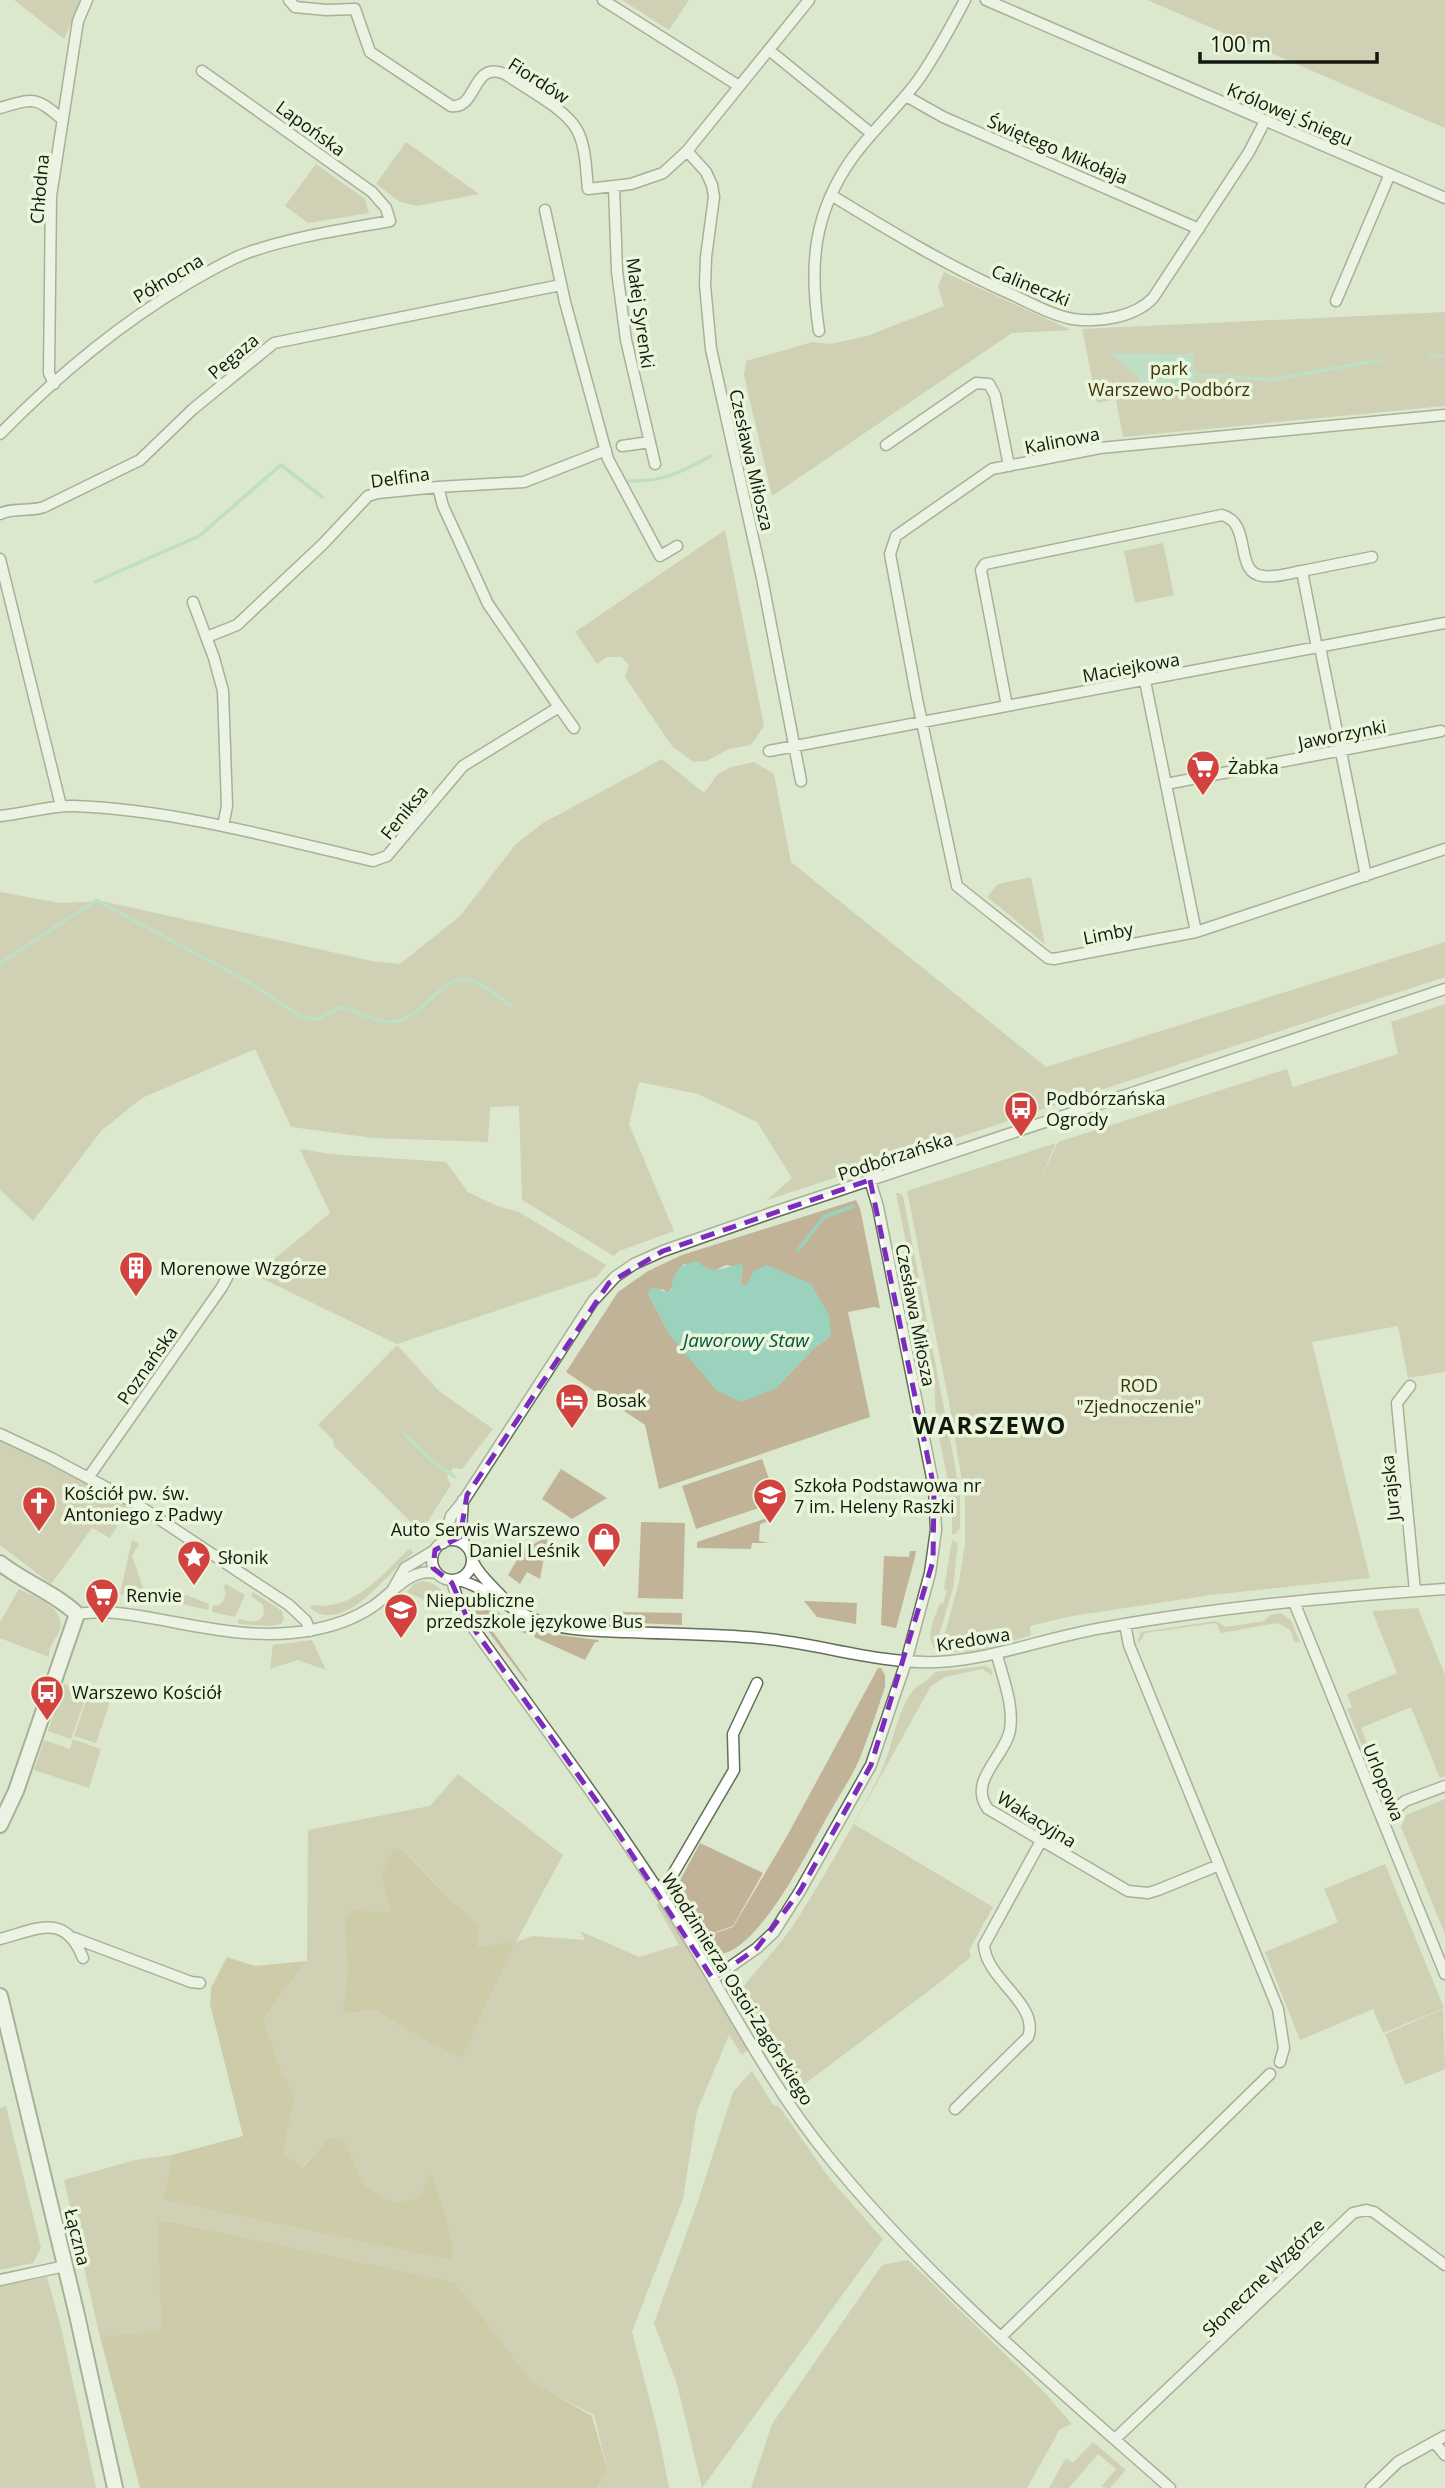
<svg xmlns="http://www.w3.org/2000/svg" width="1445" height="2488" font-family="'Open Sans',sans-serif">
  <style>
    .green { fill: #c0b397; fill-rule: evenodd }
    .forest { fill: #bba87a }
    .water { fill: #9ad2bd }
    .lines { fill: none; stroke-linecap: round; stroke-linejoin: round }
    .stream { stroke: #9ad2bd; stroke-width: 3.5 }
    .street-casing { stroke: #646f57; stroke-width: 13 }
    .secondary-casing { stroke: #646f57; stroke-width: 18 }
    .street { stroke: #fff; stroke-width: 10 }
    .secondary { stroke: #fff; stroke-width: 14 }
    .marked { fill: none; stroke: #7b2cbf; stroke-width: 5; stroke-dasharray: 14 9; stroke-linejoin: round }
    .labels { text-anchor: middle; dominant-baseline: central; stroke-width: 7; stroke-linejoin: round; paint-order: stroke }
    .street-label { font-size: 18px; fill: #14180f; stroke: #e9f6db }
    .park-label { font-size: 18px; fill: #40320b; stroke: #e9f6db }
    .poi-label { font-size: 18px; fill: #14180f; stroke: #e9f6db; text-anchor: start }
    .water-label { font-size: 19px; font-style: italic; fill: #065340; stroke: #e9f6db }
    .district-label { font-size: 24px; font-weight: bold; letter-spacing: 2px; fill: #14180f; stroke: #e9f6db }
  </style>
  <rect width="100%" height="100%" fill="#dce8ce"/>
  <path class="green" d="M14,0H82L64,39Z
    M622,0H689L669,30Z
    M1147,0H1445V128Z
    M406,142L479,194L417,206L400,202L376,184Z
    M316,164L365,199L369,213L308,223L285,206Z
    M944,272L1071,330L1012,333L772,496L744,375L746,361L813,342L830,344L867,336L944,306L938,287Z
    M1445,312V406L1123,437L1116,399L1097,403L1082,329Z
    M725,530L764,726L751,745L729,749L706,761L693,762L672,746L625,677L629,666L622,657H607L597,664L575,632Z
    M1163,543L1174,595L1135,603L1124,551Z
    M662,759L704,793L717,775L731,767L754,762L774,774L791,862L1046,1067L1445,942V977L1082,1096L1072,1088L1081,1097L767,1200L792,1178L757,1122L698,1094L639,1082L629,1124L674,1231L619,1251L614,1256L522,1200L519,1106L490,1107L488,1142L373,1138L291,1127L255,1049L142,1098L101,1131L33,1221L0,1190V892L60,903L102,901L372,961L400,964L460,916L516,844L543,823Z
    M1031,877L1045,944L987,897L998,884Z
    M1445,1004V1372L1408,1378L1398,1326L1312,1342L1370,1578L1211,1595L1072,1616L1030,1626L1031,1635C1003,1644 969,1656 940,1651L959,1582L965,1543V1499L949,1403L907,1191L1056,1143L1036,1188L1058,1142L1287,1069L1293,1087L1398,1054L1391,1022Z
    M300,1149L330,1154L446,1162L468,1192L497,1206L519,1212L606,1265L597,1277L397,1344L255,1275L330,1213Z
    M896,1193H900L903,1196L955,1465L960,1498V1528L955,1534H952C955,1482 932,1434 935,1386Z
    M856,1200L860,1208L880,1308L874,1307L848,1312L870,1417L659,1489L645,1425L566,1372L618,1292L648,1271L682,1255ZM684,1264L701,1265L704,1269L714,1271L726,1265L743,1269L740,1283L743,1285H747L831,1336L813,1349L775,1389L692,1359L670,1335L648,1294L662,1289L668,1293C676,1285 676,1273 684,1264Z
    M397,1345L439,1391L493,1429L462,1469L453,1468L447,1477L451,1485L421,1532L334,1446L333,1440L318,1425Z
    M0,1441L49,1464L129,1506L110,1538L92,1528L51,1584L0,1545Z
    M762,1459L777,1502L696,1529L682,1486Z
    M561,1469L607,1498L572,1519L542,1499Z
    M776,1515L775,1519L760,1524L759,1541L769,1543H752L751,1549L697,1548V1542Z
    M641,1522L685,1523L683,1599L638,1598Z
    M548,1536L540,1579L527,1572L520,1584L508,1575L523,1550Z
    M132,1540L139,1544L132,1556L146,1596L141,1607L143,1599L120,1594Z
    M952,1540L958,1543L953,1588L935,1649C924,1637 935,1617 940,1603L943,1604L947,1590L944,1589Z
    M410,1548L413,1553C389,1571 358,1618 325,1615C320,1615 315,1611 310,1608L312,1605C353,1612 384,1573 410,1548Z
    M910,1551H916L915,1557L896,1628L881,1625L884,1556L909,1557Z
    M423,1581C435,1583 447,1591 447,1603L440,1607L407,1592L415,1583Z
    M226,1584L245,1595L235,1617L212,1612L213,1605H219C225,1601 228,1593 223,1587Z
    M166,1587L209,1604L208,1610L159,1599Z
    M19,1589C37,1598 72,1610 57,1636C52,1644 49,1646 49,1657L0,1638V1622Z
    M253,1592L282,1611L284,1619L281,1624L269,1626L238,1624L239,1619C248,1621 258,1625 264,1615L263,1605L251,1596Z
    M475,1598L521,1627L531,1630L529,1635L498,1622L491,1629L528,1681H526L479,1619L472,1604Z
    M804,1601L857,1603L856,1624L817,1617Z
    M1418,1608L1445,1675V1776L1440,1778L1411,1707L1361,1728L1369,1749L1364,1751L1347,1709L1352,1707L1347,1694L1397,1673L1372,1611Z
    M623,1612L682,1613V1625L593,1621V1617L623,1619Z
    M1280,1613L1291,1620L1300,1642L1295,1643L1290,1630L1278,1623L1221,1633L1216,1623L1145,1633L1139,1643L1138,1640L1141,1632L1216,1621L1226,1627L1264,1621L1270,1615Z
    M536,1632L598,1640L599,1642H595L585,1660L534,1637Z
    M312,1640L326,1670L298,1660L270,1669L273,1645Z
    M985,1666L991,1669L993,1676L982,1669L945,1677L931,1686L854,1824L993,1907L969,1950L971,1957L934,1987L794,2092L743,2011L736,1999L737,1996C755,1969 779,1948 796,1921C826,1873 856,1822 881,1772C893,1746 895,1716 912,1692C917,1684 927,1683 935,1672Z
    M878,1668H881L885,1675V1687C877,1711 869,1735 860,1758C851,1779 837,1799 826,1819C810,1847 749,1971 710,1952L671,1893L701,1938L733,1927L787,1836Z
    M64,1684L88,1691L71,1739L48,1731Z
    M88,1695L110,1702L96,1743L74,1736Z
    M73,1739L101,1749L89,1788L34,1770L44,1740L70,1749Z
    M458,1774L563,1855L516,1942L533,1936L585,1940L580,1931L639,1957L679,1945L656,1904H661L749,2049L742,2055L729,2035L697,2111L683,2199L632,2332L658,2432L669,2488H597L607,2469L594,2415L528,2381L455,2282L159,2219L161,2332L100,2337L64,2180L135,2160L172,2155L163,2200L454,2261L431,2175L420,2197L393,2203L363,2184L342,2139L328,2138L302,2167L283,2153L293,2097L281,2071L264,2020L272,2006L307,1961L308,1830L430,1806ZM405,1851L455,1904L478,1922L477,1947L461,2058L424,2040L375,2010L344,2014L348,1971L344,1922L354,1910L390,1911L381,1877Z
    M1445,1799V1934L1401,1827L1406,1815Z
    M700,1843L763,1873L733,1926L702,1937L674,1892Z
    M1385,1864L1444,2008L1383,2033L1373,2009L1300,2040L1265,1952L1338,1922L1324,1889Z
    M1443,2009L1445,2069L1405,2085L1385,2034Z
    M752,2071L774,2106L778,2105L830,2179L883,2239L702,2488L677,2384L654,2323L697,2204L733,2092Z
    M6,2106L41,2248L33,2263L0,2270V2108Z
    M908,2260L1045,2393L1072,2424L1060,2429L1027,2488H751L772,2424L882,2265Z
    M47,2277L61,2327L96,2488H0V2286Z
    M1093,2442L1126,2470L1110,2488L1101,2487L1116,2469L1098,2454L1069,2488H1049L1066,2458L1073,2463Z"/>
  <path class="forest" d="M394,1848L404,1851L455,1904L479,1923L477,1947L515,1942L461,2058L424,2040L375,2010L343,2014L348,1971L344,1922L353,1910L390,1911L381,1877Z
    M227,1957L255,1966L307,1961L272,2006L264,2020L281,2071L294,2097L283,2153L303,2167L328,2138L343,2139L363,2184L393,2203L420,2197L431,2174L447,2220L454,2261L163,2200L172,2155L243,2136L210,2004L211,1988Z
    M158,2219L455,2282L531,2381L592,2416L607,2469L597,2488H140L100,2337L161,2331Z"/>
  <path class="water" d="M1104,346L1113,353L1193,354L1195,379L1182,395L1142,383L1134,373L1103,347Z
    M697,1261C713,1276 720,1268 741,1264L743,1269L740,1282L743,1285H747L754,1271L767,1265L811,1284L829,1315L831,1336L813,1349L775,1389L741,1402L716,1390L670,1335L648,1294L650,1289L656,1288L668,1293L672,1289C671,1274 681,1263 697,1261Z"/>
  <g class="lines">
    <path class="stream" d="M1429,357L1445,356
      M1191,374L1272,380L1379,360
      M628,481C663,482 681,472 711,456
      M95,582L199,536L281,465L322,497
      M96,900L247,981L301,1017L318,1019L340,1007C358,1011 380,1025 398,1021C424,1016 443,973 470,980C482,983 501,999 512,1006
      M0,963L95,901
      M798,1250L824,1217L853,1206
      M403,1433L431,1460L455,1477"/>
    <g class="street-casing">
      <path id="street" d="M289,0L295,7L326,10L355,9L370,52L451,106C478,110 471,60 505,74C525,88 566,109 577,130C586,146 586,171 588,189L631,184L663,173L687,151L809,0
        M603,0L739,86
        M986,0L1445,198
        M769,50L872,134
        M906,96L943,117L1199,229
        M0,108C35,98 35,96 63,120
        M687,151L706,172L712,185L714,197L706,257L705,285L711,349L762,578L801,781
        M614,186L617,271L626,340L655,464
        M831,195C890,231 949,267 1013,295C1032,304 1052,315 1073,319C1099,323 1135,317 1153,298L1249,152L1265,121
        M545,210L565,302L608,459L660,556L677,546
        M1336,301L1390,174
        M819,331C809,265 813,213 853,157C872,131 896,109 916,83C935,57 950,28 965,0
        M54,384L49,373L51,196L78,21L87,0
        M1445,415L1100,448L992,469L896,536L890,554L917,699L957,886L1048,958L1054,959L1196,932L1445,849
        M0,434C56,377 118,325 187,284C206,273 224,262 244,254C290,237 341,230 390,221L386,208L372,192L202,71
        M886,445L976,383L989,384L995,395L1009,466
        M622,446L650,442
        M0,514C13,507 29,512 44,507L140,460L193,409L274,343L561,285
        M0,559L61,806
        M193,602L214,658L223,691L227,806L223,826
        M207,637L237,625L323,544L368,496L378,493L438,487L524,482L606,450
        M1320,647L1366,876
        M1317,648L1302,571L1372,557
        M1145,681L1196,932
        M1007,706L981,570L985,564L1222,515C1253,523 1233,573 1263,576C1275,578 1290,573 1302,571
        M559,707L574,728
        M769,751L1445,623
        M1166,784L1441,731
        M0,816C24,814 51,805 74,806C176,810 275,838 373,861L387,856L463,766L559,707L488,604L443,506L438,487
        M1410,1386L1397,1403L1415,1591
        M0,1434L51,1458L135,1503L289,1605L306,1621L310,1631
        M88,1478L222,1287L231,1270
        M463,1500L461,1529L464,1544
        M432 1560a20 20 0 1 1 40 0a20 20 0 1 1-40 0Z
        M443,1543L451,1516L464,1500L593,1301L615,1277L634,1264L663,1251L777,1211L1445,989
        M473,1562C481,1579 498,1590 509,1605
        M458,1580C488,1587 516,1616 548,1624C573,1631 600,1631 627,1632C671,1634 715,1634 759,1638C819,1643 876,1664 937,1662C996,1659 1050,1636 1108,1627C1219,1607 1332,1597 1445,1589
        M452,1581L458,1601L469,1622C538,1719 609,1813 673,1913C724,1993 766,2080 827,2155C927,2279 1051,2383 1170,2488
        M393,1589L405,1568L435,1550
        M1294,1602L1445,1974
        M77,1614C110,1609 141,1616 173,1622C220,1631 265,1639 312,1630C334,1626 354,1619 372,1607C392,1594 410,1567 436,1573
        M1125,1624L1129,1645L1278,2009L1284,2048L1280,2062
        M997,1655C1003,1679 1014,1705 1010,1730C1005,1757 967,1781 988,1809L1128,1891L1148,1893L1158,1890L1219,1865
        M1381,1814L1398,1807L1405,1801L1445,1786
        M657,1889L669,1881L734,1770L733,1734L757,1683
        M74,1938L191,1982L200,1983
        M0,1939C38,1929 65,1912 83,1958
        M713,1979L757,1948L774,1932L800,1891L871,1765L906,1662L930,1573L936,1530L934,1488L878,1207L870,1180
        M955,2109L1028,2037C1040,2004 986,1980 984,1945L1041,1841
        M0,2280L65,2266
        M1001,2337L1270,2074
        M1115,2439L1353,2213L1366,2210L1374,2212L1445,2265
        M1434,2442L1445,2455
        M1371,2488L1398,2462L1445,2436"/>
    </g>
    <g class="secondary-casing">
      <path id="secondary" d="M0,1563C24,1582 55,1593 77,1614L16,1791L0,1825
        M0,1996L77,2315L115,2488"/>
    </g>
    <use href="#street" class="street"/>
    <use href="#secondary" class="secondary"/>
  </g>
  <path d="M0 0H1445V2488H0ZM870,1180L934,1488L933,1561L871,1765L800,1891L757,1948L713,1979L603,1810L469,1622L452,1583L433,1568L435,1550L460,1537L467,1495L609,1283L663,1251Z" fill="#dce8ce" fill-opacity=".55" fill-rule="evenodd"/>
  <path class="marked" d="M870,1180L934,1488L933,1561L871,1765L800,1891L757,1948L713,1979L603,1810L469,1622L452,1583L433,1568L435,1550L460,1537L467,1495L609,1283L663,1251Z"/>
  <defs>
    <g id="supermarket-pin" transform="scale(1.75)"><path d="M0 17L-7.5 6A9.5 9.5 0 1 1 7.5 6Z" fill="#d24340" stroke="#e9f6db"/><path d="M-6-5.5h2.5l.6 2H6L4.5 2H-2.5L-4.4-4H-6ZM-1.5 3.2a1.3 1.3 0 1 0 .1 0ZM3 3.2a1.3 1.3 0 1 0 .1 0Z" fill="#fff"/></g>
    <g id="bus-pin" transform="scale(1.75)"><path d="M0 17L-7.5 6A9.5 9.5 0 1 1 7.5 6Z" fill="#d24340" stroke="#e9f6db"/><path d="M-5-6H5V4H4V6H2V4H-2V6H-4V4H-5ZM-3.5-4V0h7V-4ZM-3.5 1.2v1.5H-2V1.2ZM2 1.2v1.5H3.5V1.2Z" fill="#fff"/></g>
    <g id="building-pin" transform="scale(1.75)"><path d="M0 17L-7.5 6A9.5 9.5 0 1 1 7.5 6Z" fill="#d24340" stroke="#e9f6db"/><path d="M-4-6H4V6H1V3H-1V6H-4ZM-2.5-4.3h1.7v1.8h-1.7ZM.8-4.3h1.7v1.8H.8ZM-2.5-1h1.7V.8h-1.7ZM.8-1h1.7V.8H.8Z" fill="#fff"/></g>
    <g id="hotel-pin" transform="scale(1.75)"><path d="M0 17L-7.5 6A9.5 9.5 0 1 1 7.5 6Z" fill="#d24340" stroke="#e9f6db"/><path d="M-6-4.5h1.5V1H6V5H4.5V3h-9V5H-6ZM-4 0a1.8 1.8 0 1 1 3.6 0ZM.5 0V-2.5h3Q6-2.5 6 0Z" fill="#fff"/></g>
    <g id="school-pin" transform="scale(1.75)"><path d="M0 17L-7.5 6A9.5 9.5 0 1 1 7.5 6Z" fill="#d24340" stroke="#e9f6db"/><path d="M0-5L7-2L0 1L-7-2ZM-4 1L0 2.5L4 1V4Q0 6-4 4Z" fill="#fff"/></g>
    <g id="church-pin" transform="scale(1.75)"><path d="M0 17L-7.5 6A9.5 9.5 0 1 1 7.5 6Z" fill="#d24340" stroke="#e9f6db"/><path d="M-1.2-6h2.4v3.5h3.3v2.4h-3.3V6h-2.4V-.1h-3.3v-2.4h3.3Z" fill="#fff"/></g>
    <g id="shop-pin" transform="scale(1.75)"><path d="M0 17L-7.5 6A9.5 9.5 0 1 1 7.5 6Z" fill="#d24340" stroke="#e9f6db"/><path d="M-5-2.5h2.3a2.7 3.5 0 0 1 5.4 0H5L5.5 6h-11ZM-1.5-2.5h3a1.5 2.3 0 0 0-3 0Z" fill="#fff"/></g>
    <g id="sight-pin" transform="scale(1.75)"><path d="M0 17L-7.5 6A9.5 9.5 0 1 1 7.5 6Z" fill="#d24340" stroke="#e9f6db"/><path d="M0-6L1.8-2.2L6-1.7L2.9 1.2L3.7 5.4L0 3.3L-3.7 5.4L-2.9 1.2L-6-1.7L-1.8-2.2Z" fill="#fff"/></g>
  </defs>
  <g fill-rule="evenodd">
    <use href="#supermarket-pin" x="1203" y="767"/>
    <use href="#bus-pin" x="1021" y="1108"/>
    <use href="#building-pin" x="136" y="1268"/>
    <use href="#hotel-pin" x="572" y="1400"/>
    <use href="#school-pin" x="770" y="1495"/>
    <use href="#church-pin" x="39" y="1503"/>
    <use href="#shop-pin" x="604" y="1539"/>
    <use href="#sight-pin" x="194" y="1557"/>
    <use href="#supermarket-pin" x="102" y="1595"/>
    <use href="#school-pin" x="401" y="1610"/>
    <use href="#bus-pin" x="47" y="1692"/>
  </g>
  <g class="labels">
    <g class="street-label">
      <text transform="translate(539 80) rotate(33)">Fiordów</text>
      <text transform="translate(1290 114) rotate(23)">Królowej Śniegu</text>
      <text transform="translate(311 128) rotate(36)">Lapońska</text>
      <text transform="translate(1058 149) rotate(23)">Świętego Mikołaja</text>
      <text transform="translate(39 189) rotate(-85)">Chłodna</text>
      <text transform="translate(168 278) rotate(-31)">Północna</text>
      <text transform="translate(1031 285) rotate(22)">Calineczki</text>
      <text transform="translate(641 313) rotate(82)">Małej Syrenki</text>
      <text transform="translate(233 356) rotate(-40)">Pegaza</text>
      <text transform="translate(1062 440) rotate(-11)">Kalinowa</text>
      <text transform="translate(752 460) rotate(77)">Czesława Miłosza</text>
      <text transform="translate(400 477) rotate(-8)">Delfina</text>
      <text transform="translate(1131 667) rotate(-10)">Maciejkowa</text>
      <text transform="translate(1342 734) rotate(-11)">Jaworzynki</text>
      <text transform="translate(404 812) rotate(-51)">Feniksa</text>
      <text transform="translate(1108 933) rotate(-11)">Limby</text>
      <text transform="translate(895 1156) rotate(-18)">Podbórzańska</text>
      <text transform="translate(916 1315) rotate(79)">Czesława Miłosza</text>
      <text transform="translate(147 1365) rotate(-55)">Poznańska</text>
      <text transform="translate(1390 1488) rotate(-96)">Jurajska</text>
      <text transform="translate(973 1639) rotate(-9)">Kredowa</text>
      <text transform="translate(1384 1782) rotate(68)">Urlopowa</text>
      <text transform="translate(1037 1819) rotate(32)">Wakacyjna</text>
      <text transform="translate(738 1989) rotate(58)">Włodzimierza Ostoi-Zagórskiego</text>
      <text transform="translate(78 2237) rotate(76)">Łączna</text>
      <text transform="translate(1263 2277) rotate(-44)">Słoneczne Wzgórze</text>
    </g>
    <g class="park-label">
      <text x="1169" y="368">park<tspan x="1169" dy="21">Warszewo-Podbórz</tspan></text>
      <text x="1139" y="1385">ROD<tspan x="1139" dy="21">"Zjednoczenie"</tspan></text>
    </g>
    <g class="poi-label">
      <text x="1228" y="767">Żabka</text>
      <text x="1046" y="1098">Podbórzańska<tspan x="1046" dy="21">Ogrody</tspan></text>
      <text x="160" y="1268">Morenowe Wzgórze</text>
      <text x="596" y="1400">Bosak</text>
      <text x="794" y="1485">Szkoła Podstawowa nr<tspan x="794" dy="21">7 im. Heleny Raszki</tspan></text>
      <text x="64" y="1493">Kościół pw. św.<tspan x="64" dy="21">Antoniego z Padwy</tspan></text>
      <text x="580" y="1529" text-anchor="end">Auto Serwis Warszewo<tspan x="580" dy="21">Daniel Leśnik</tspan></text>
      <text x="218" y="1557">Słonik</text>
      <text x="126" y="1595">Renvie</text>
      <text x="426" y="1600">Niepubliczne<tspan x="426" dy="21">przedszkole językowe Bus</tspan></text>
      <text x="72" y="1692">Warszewo Kościół</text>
    </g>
    <g class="water-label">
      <text x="746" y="1340">Jaworowy Staw</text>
    </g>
    <g class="district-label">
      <text x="990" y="1424">WARSZEWO</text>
    </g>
  </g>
  <path d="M1200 52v10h177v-10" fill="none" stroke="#14180f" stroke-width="3.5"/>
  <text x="1210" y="52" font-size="21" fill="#14180f" stroke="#e9f6db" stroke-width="5" paint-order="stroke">100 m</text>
</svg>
